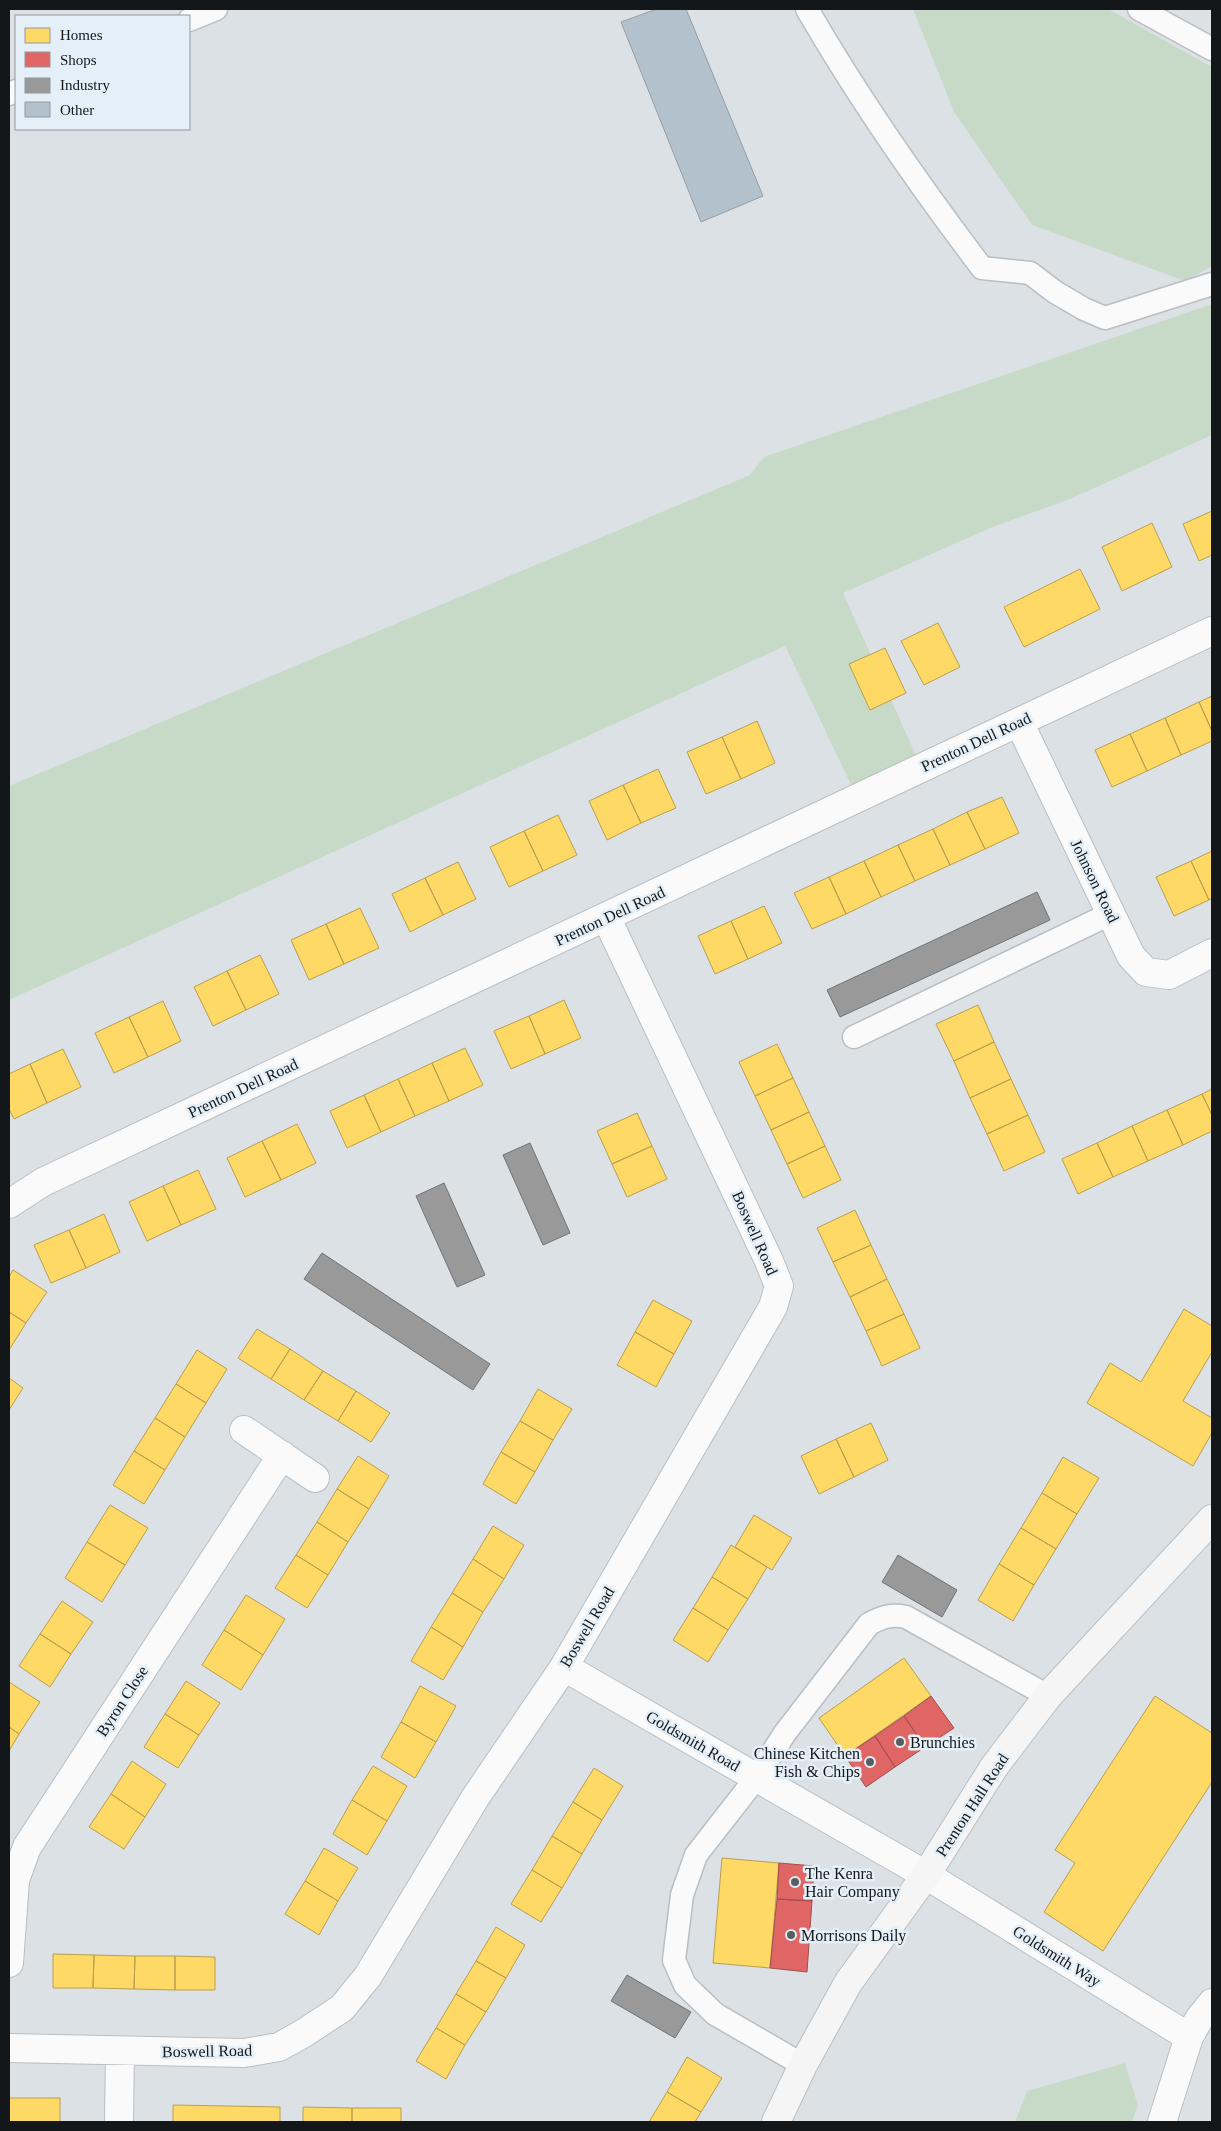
<svg xmlns="http://www.w3.org/2000/svg" width="1221" height="2131" font-family="Georgia,serif">
  <style>
    .green { fill: #c7dac7 }
    .homes { fill: #ffd966; stroke: #b89f4f }
    .shops { fill: #e06666; stroke: #a24e4f }
    .industry { fill: #999; stroke: #717273 }
    .building { fill: #b3c1cc; stroke: #999da0 }
    .lines { fill: none; stroke-linecap: round; stroke-linejoin: round }
    .lane-casing { stroke: #babec1; stroke-width: 25 }
    .street-casing { stroke: #babec1; stroke-width: 30 }
    .secondary-casing { stroke: #babec1; stroke-width: 30 }
    .lane { stroke: #fafafb; stroke-width: 22 }
    .street { stroke: #fafafb; stroke-width: 28 }
    .secondary { stroke: #f6f5f6; stroke-width: 28 }
    .poi-dot { fill: #595e61; stroke: #e5eff7; stroke-width: 2 }
    .labels { text-anchor: middle; dominant-baseline: central; stroke-width: 5; stroke-linejoin: round; paint-order: stroke }
    .street-label { font-size: 16px; fill: #13171a; stroke: #e5eff7 }
    .poi-label { font-size: 16px; fill: #13171a; stroke: #e5eff7; text-anchor: start }
  </style>
  <rect width="100%" height="100%" fill="#dce1e6"/>
  <path class="green" d="M913,9H1108L1212,67V266L1185,281L1032,225L954,112Z
    M1212,304V435L1070,499L995,526L843,593L919,762L854,791L785,646L9,1000V786L750,475L764,457Z
    M1125,2063L1138,2106L1132,2122H1015L1027,2091Z"/>
  <path class="homes" d="M1212,511V555L1199,561L1183,524Z
    M1152,523L1172,567L1122,591L1102,547Z
    M1080,569L1100,609L1024,647L1004,607Z
    M938,623L960,667L924,685L901,641Z
    M885,648L906,693L870,710L849,664Z
    M1212,696V731L1199,702Z
    M1199,702L1212,731V741L1181,755L1165,718Z
    M1165,718L1181,755L1147,771L1130,734Z
    M757,721L775,763L741,779L722,737Z
    M1130,734L1147,771L1112,787L1095,750Z
    M722,737L741,779L706,794L687,752Z
    M658,769L676,808L641,823L623,785Z
    M623,785L641,823L607,840L589,801Z
    M1002,797L1019,833L985,849L967,812Z
    M967,812L985,849L950,865L933,829Z
    M558,815L577,855L543,871L524,831Z
    M933,829L950,865L915,881L898,845Z
    M524,831L543,871L509,887L490,847Z
    M898,845L915,881L881,897L864,861Z
    M1212,851V898L1209,900L1191,861Z
    M864,861L881,897L846,914L829,877Z
    M1191,861L1209,900L1174,916L1156,877Z
    M458,862L476,899L443,915L425,878Z
    M829,877L846,914L812,929L794,893Z
    M425,878L443,915L410,932L392,894Z
    M764,906L782,943L748,959L731,921Z
    M360,908L379,948L344,964L326,924Z
    M731,921L748,959L715,974L698,936Z
    M326,924L344,964L309,980L291,940Z
    M260,955L279,994L246,1010L227,971Z
    M227,971L246,1010L213,1026L194,987Z
    M564,1000L581,1038L545,1054L529,1016Z
    M163,1001L181,1041L148,1057L129,1017Z
    M978,1005L994,1042L954,1061L936,1024Z
    M529,1016L545,1054L511,1069L494,1031Z
    M129,1017L148,1057L114,1073L95,1033Z
    M994,1042L1011,1079L970,1098L954,1061Z
    M777,1044L793,1078L755,1096L739,1062Z
    M465,1048L483,1085L449,1101L432,1063Z
    M63,1049L81,1087L47,1103L30,1064Z
    M432,1063L449,1101L415,1116L398,1079Z
    M30,1064L47,1103L14,1119L9,1109V1074Z
    M793,1078L809,1112L771,1130L755,1096Z
    M398,1079L415,1116L381,1132L364,1095Z
    M1011,1079L1028,1115L987,1134L970,1098Z
    M1212,1089V1115L1202,1094Z
    M1202,1094L1212,1115V1131L1183,1145L1167,1110Z
    M364,1095L381,1132L347,1148L330,1111Z
    M1167,1110L1183,1145L1148,1161L1132,1126Z
    M809,1112L825,1146L787,1164L771,1130Z
    M637,1113L652,1146L612,1164L597,1131Z
    M1028,1115L1045,1152L1004,1171L987,1134Z
    M297,1124L316,1163L281,1180L262,1141Z
    M1132,1126L1148,1161L1113,1177L1097,1143Z
    M262,1141L281,1180L245,1197L227,1158Z
    M1097,1143L1113,1177L1078,1194L1062,1159Z
    M652,1146L667,1179L627,1197L612,1164Z
    M825,1146L841,1180L803,1198L787,1164Z
    M198,1170L216,1209L181,1225L163,1186Z
    M163,1186L181,1225L147,1241L129,1202Z
    M855,1210L871,1245L833,1262L817,1228Z
    M104,1214L120,1252L86,1268L69,1230Z
    M69,1230L86,1268L51,1283L34,1245Z
    M871,1245L887,1279L850,1297L833,1262Z
    M13,1270L47,1292L26,1323L9,1312V1277Z
    M887,1279L904,1314L866,1331L850,1297Z
    M653,1300L692,1321L674,1354L635,1332Z
    M1184,1309L1212,1326V1352L1183,1401L1212,1418V1433L1193,1466L1087,1403L1110,1363L1141,1382Z
    M9,1312L26,1323L9,1350Z
    M904,1314L920,1348L882,1366L866,1331Z
    M257,1329L290,1349L271,1379L238,1358Z
    M635,1332L674,1354L656,1387L617,1365Z
    M290,1349L323,1371L304,1400L271,1379Z
    M197,1350L227,1369L206,1403L176,1384Z
    M323,1371L356,1391L338,1421L304,1400Z
    M9,1378L23,1388L9,1410Z
    M176,1384L206,1403L185,1437L155,1418Z
    M538,1389L572,1409L553,1440L520,1421Z
    M356,1391L390,1413L371,1442L338,1421Z
    M155,1418L185,1437L165,1470L134,1451Z
    M520,1421L553,1440L535,1472L501,1452Z
    M871,1423L888,1460L854,1477L836,1439Z
    M836,1439L854,1477L819,1494L801,1456Z
    M134,1451L165,1470L144,1504L113,1485Z
    M501,1452L535,1472L516,1504L483,1484Z
    M358,1456L389,1476L369,1509L337,1489Z
    M1063,1457L1099,1478L1077,1514L1042,1493Z
    M337,1489L369,1509L348,1542L317,1522Z
    M1042,1493L1077,1514L1056,1549L1021,1528Z
    M110,1505L148,1528L125,1565L87,1542Z
    M754,1515L792,1538L772,1570L735,1547Z
    M317,1522L348,1542L328,1575L296,1555Z
    M493,1526L524,1545L504,1579L473,1559Z
    M1021,1528L1056,1549L1034,1585L999,1564Z
    M87,1542L125,1565L102,1602L65,1578Z
    M731,1545L767,1567L748,1599L712,1577Z
    M296,1555L328,1575L307,1608L275,1588Z
    M473,1559L504,1579L483,1612L452,1593Z
    M999,1564L1034,1585L1013,1621L978,1600Z
    M712,1577L748,1599L728,1630L693,1608Z
    M452,1593L483,1612L463,1647L431,1627Z
    M246,1595L285,1619L263,1655L224,1630Z
    M62,1601L93,1622L71,1654L40,1634Z
    M693,1608L728,1630L708,1662L673,1640Z
    M431,1627L463,1647L443,1680L411,1661Z
    M224,1630L263,1655L241,1690L202,1665Z
    M40,1634L71,1654L50,1687L19,1666Z
    M904,1658L931,1696L845,1756L819,1718Z
    M186,1681L220,1703L199,1735L165,1714Z
    M9,1682L40,1702L19,1734L9,1727Z
    M420,1686L456,1706L436,1742L401,1722Z
    M1155,1696L1212,1733V1782L1103,1951L1044,1912L1075,1863L1055,1850Z
    M165,1714L199,1735L178,1768L144,1747Z
    M401,1722L436,1742L415,1778L381,1757Z
    M9,1727L19,1734L9,1751Z
    M132,1761L166,1784L145,1817L111,1794Z
    M373,1766L407,1786L387,1821L352,1800Z
    M594,1768L623,1786L602,1820L573,1802Z
    M111,1794L145,1817L124,1849L89,1827Z
    M352,1800L387,1821L367,1855L333,1834Z
    M573,1802L602,1820L582,1854L552,1836Z
    M552,1836L582,1854L562,1888L532,1870Z
    M324,1848L358,1868L338,1901L305,1881Z
    M722,1858L779,1863L770,1968L713,1963Z
    M532,1870L562,1888L541,1922L511,1904Z
    M305,1881L338,1901L319,1935L285,1914Z
    M496,1927L525,1945L506,1978L476,1961Z
    M53,1954L94,1955L93,1988H53Z
    M94,1955L135,1956L134,1989L93,1988Z
    M135,1956H175V1990L134,1989Z
    M175,1956L215,1957V1990H175Z
    M476,1961L506,1978L486,2012L456,1994Z
    M456,1994L486,2012L465,2045L436,2028Z
    M436,2028L465,2045L446,2079L416,2061Z
    M687,2057L722,2078L701,2112L667,2092Z
    M667,2092L701,2112L695,2122H649Z
    M9,2098H60V2122H9Z
    M173,2105L280,2107V2122H173Z
    M303,2107L352,2108V2122H303Z
    M352,2108H401V2122H352Z"/>
  <path class="shops" d="M931,1696L954,1728L925,1747L904,1716Z
    M904,1716L925,1747L895,1767L875,1736Z
    M875,1736L895,1767L866,1787L845,1756Z
    M779,1863L814,1866L812,1901L777,1899Z
    M777,1899L812,1901L807,1972L770,1968Z"/>
  <path class="industry" d="M1037,892L1050,920L840,1017L827,990Z
    M530,1143L570,1233L543,1245L503,1155Z
    M444,1183L485,1275L457,1287L416,1196Z
    M322,1253L490,1364L473,1390L304,1279Z
    M898,1555L957,1590L942,1617L882,1582Z
    M627,1975L691,2012L675,2038L611,2001Z"/>
  <path class="building" d="M657,9H686L763,196L701,222L621,22Z"/>
  <g class="lines">
    <g class="lane-casing">
      <path id="lane" d="M807,9C859,99 919,185 982,268L1030,273L1055,292L1084,309L1105,318L1212,284
        M1139,9L1212,49
        M189,20L216,9
        M9,94L16,91
        M854,1037L1110,914
        M803,2065L715,2014L685,1985L674,1960L682,1895L696,1855L756,1778L785,1733L869,1624C882,1617 891,1614 906,1617L1048,1696"/>
    </g>
    <g class="street-casing">
      <path id="street" d="M1019,722L1131,956L1146,972L1169,975L1212,953
        M9,1204L43,1182L1212,631
        M244,1430L315,1478
        M564,1667L926,1875L1189,2037
        M9,1963L15,1880L27,1847L282,1455
        M9,2048L244,2053L279,2047L304,2033L342,2008L368,1976L475,1798L564,1667L773,1307L779,1286L769,1261L606,917
        M119,2122L120,2051
        M1162,2122L1189,2037L1199,2019L1212,2003"/>
    </g>
    <g class="secondary-casing">
      <path id="secondary" d="M776,2122L803,2065L848,1983L926,1875L994,1767L1048,1696L1212,1519"/>
    </g>
    <use href="#lane" class="lane"/>
    <use href="#street" class="street"/>
    <use href="#secondary" class="secondary"/>
  </g>
  <g class="poi-dot">
    <circle cx="900" cy="1742" r="5"/>
    <circle cx="870" cy="1762" r="5"/>
    <circle cx="795" cy="1882" r="5"/>
    <circle cx="791" cy="1935" r="5"/>
  </g>
  <g class="labels">
    <g class="street-label">
      <text transform="translate(976 742) rotate(-25)">Prenton Dell Road</text>
      <text transform="translate(1095 881) rotate(64)">Johnson Road</text>
      <text transform="translate(610 916) rotate(-25)">Prenton Dell Road</text>
      <text transform="translate(243 1088) rotate(-25)">Prenton Dell Road</text>
      <text transform="translate(755 1233) rotate(66)">Boswell Road</text>
      <text transform="translate(587 1627) rotate(-59)">Boswell Road</text>
      <text transform="translate(122 1701) rotate(-57)">Byron Close</text>
      <text transform="translate(693 1741) rotate(30)">Goldsmith Road</text>
      <text transform="translate(972 1805) rotate(-57)">Prenton Hall Road</text>
      <text transform="translate(1057 1956) rotate(32)">Goldsmith Way</text>
      <text transform="translate(207 2051) rotate(-1)">Boswell Road</text>
    </g>
    <g class="poi-label">
      <text x="910" y="1742">Brunchies</text>
      <text x="860" y="1753" text-anchor="end">Chinese Kitchen<tspan x="860" dy="18">Fish &amp; Chips</tspan></text>
      <text x="805" y="1873">The Kenra<tspan x="805" dy="18">Hair Company</tspan></text>
      <text x="801" y="1935">Morrisons Daily</text>
    </g>
  </g>
  <rect width="1221" height="2131" fill="none" stroke="#13171a" stroke-width="20"/>
  <rect x="15" y="15" width="175" height="115" fill="#e5eff7" stroke="#91999f"/>
  <rect x="25" y="28" width="25" height="15" fill="#ffd966" stroke="#91999f"/>
  <text x="60" y="40" font-size="15" fill="#13171a">Homes</text>
  <rect x="25" y="52" width="25" height="15" fill="#e06666" stroke="#91999f"/>
  <text x="60" y="65" font-size="15" fill="#13171a">Shops</text>
  <rect x="25" y="78" width="25" height="15" fill="#999999" stroke="#91999f"/>
  <text x="60" y="90" font-size="15" fill="#13171a">Industry</text>
  <rect x="25" y="102" width="25" height="15" fill="#b3c1cc" stroke="#91999f"/>
  <text x="60" y="115" font-size="15" fill="#13171a">Other</text>
</svg>
